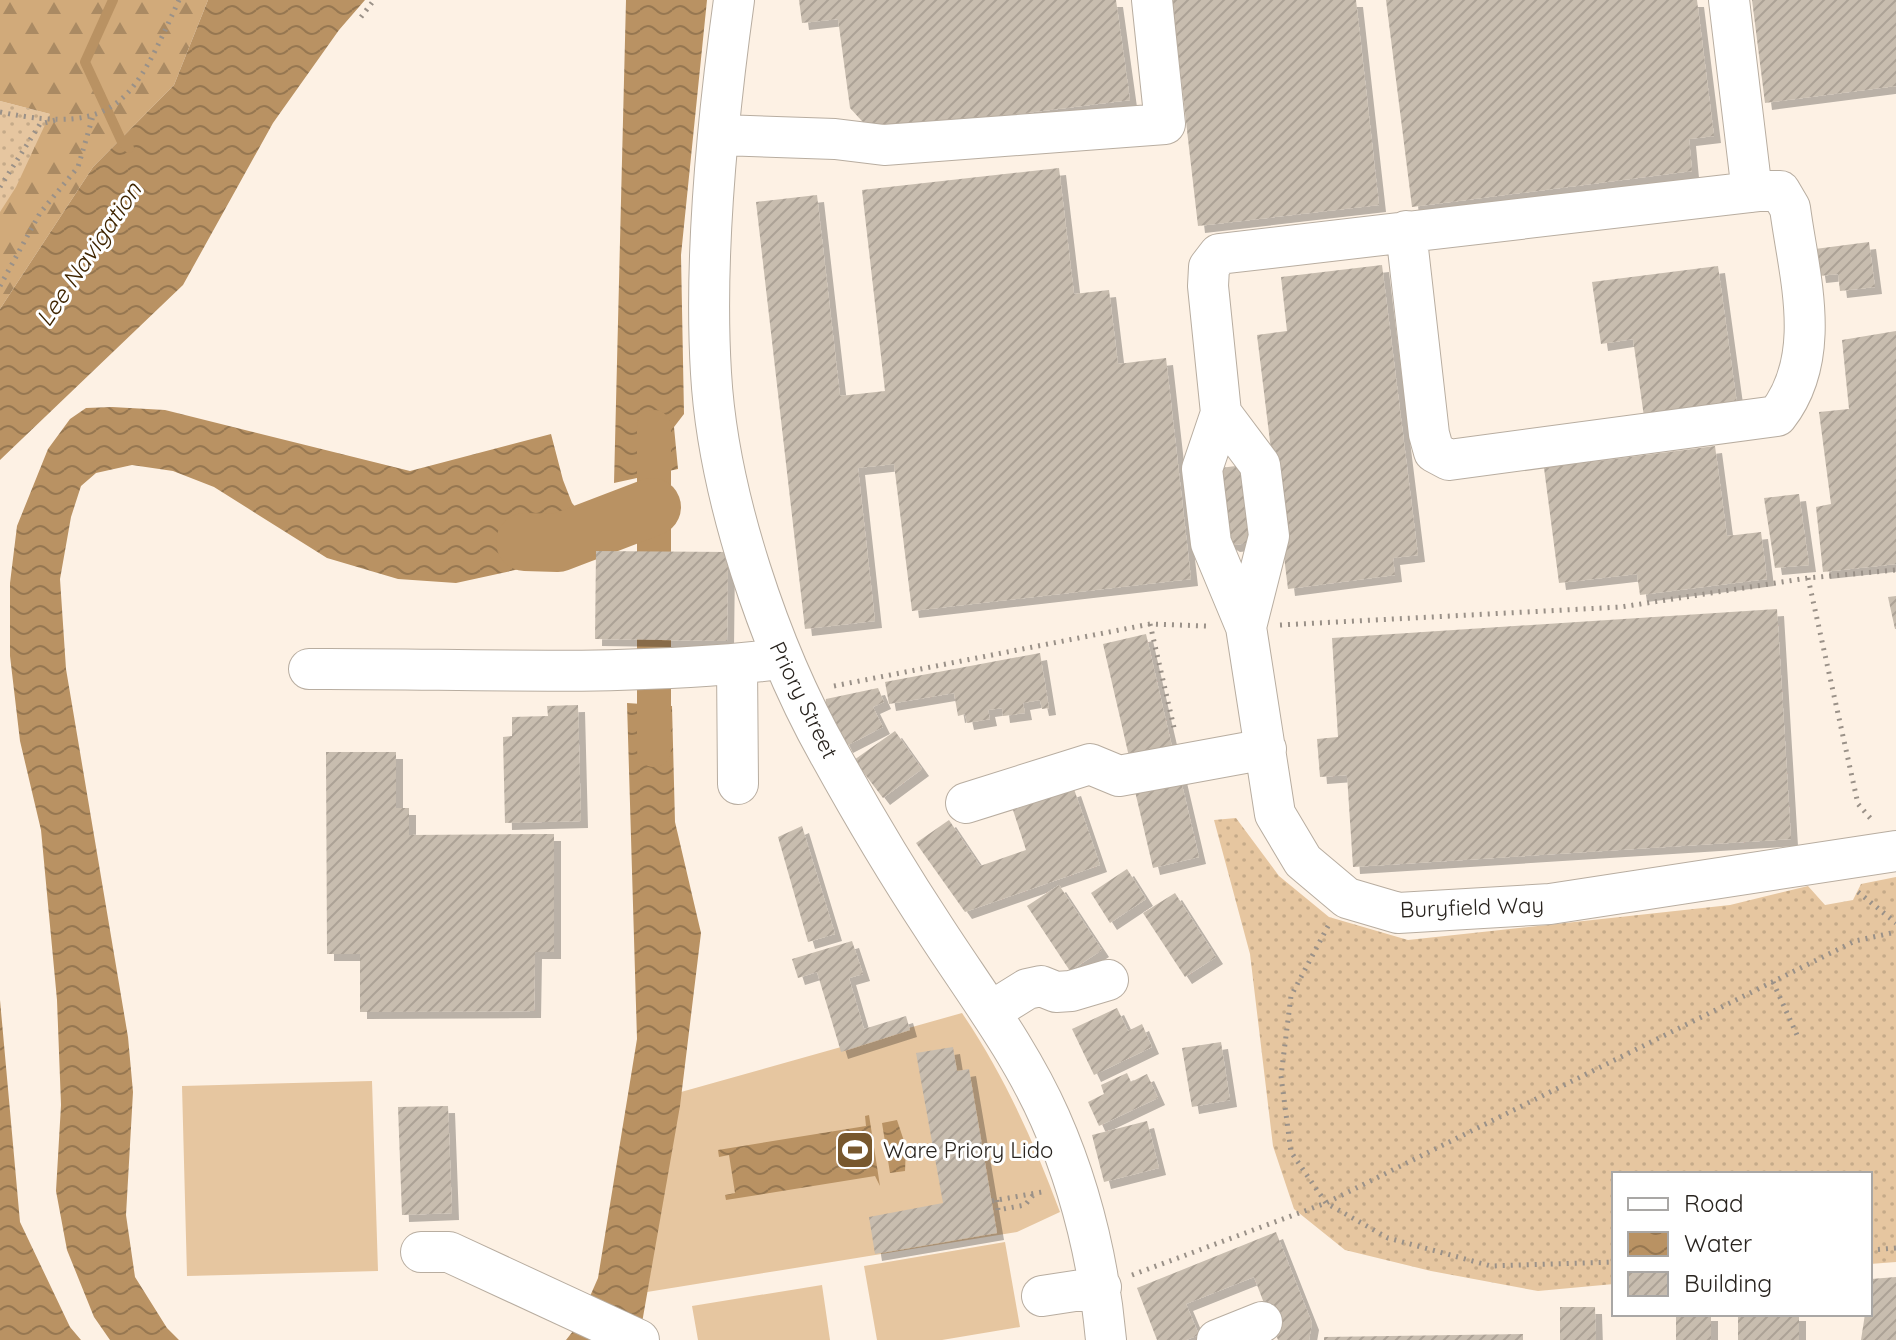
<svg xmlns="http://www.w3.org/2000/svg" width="1896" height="1340" font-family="Quicksand,sans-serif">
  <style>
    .grass { fill: url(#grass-dots) }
    .forest { fill: url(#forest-firs) }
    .pitch { fill: #e6c6a0 }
    .water { fill: url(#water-waves) }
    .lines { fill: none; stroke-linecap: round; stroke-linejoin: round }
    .stream { stroke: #b99263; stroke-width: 10 }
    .canal { stroke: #b99263; stroke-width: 34 }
    .river { stroke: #b99263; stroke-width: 58 }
    .building { fill: url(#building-hatch); filter: url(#shadow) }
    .minor-casing { stroke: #b8ada0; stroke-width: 42 }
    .path { stroke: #9a9188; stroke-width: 5; stroke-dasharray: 2 6; stroke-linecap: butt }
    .minor { stroke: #fff; stroke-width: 40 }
    .labels { text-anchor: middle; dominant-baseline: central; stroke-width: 6; stroke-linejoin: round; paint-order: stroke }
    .street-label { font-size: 22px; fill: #29241f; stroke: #fff }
    .poi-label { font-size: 22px; fill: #29241f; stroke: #fff; text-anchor: start }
    .water-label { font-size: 24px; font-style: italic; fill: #3f2500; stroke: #fff }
  </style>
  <defs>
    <pattern id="grass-dots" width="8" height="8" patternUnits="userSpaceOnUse" patternTransform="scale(2)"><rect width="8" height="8" fill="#e6c6a0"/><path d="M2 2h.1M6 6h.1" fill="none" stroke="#c5aa89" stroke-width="1.8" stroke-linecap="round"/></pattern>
    <pattern id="forest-firs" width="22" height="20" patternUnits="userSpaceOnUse" patternTransform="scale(2)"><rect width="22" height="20" fill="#d1aa7a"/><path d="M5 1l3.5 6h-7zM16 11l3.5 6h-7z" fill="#aa8a63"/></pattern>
    <pattern id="water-waves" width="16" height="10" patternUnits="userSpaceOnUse" patternTransform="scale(2)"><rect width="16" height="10" fill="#b99263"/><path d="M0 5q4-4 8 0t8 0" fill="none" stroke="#967751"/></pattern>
    <pattern id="building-hatch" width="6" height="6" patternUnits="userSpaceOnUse" patternTransform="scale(2)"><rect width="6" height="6" fill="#c8bdaf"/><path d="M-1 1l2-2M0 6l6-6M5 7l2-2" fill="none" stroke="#aca296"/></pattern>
    <filter id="shadow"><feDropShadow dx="7" dy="7" stdDeviation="0" flood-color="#0004"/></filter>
  </defs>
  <rect width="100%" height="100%" fill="#fdf1e4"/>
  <path class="grass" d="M0,101L50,114L0,309Z
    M1236,818L1279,876L1329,917L1408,940L1730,905L1808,886L1825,905L1853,900L1861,884L1896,877V1262L1870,1264V1174H1614V1284L1538,1291L1431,1271L1345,1250L1294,1209L1273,1146L1250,954L1214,820Z"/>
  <path class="forest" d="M0,0H208L174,85L93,167L0,309V212L16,187L50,114L0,101Z"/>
  <path class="pitch" d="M962,1013C1004,1075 1034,1142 1060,1212L1017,1232L647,1292L681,1092Z
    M372,1081L378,1271L187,1276L182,1086Z
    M1005,1242L1020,1327L942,1340H877L864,1266Z
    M822,1285L830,1340H698L692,1306Z"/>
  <path class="water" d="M208,0H365L339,30L273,123L183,285L0,460V309L93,167L174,85Z
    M626,0H707L681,255L684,414L674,427L678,469L614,483Z
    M112,407L165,410L410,471L551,434L563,480L572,503L583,516L599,518L600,535L569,555L529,567L456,583L398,579L327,558L214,487L173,471L132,465L96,473L81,486L71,517L60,579L66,669L128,1037L133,1092L126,1215L135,1277L167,1328L179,1340H110L94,1317L67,1250L56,1191L61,1105L57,1000L41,830L20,741L10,656V583L17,526L48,449L70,419L86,408Z
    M627,703L672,706L675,822L701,933L680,1106L639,1340H566L577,1326L598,1278L637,1039Z
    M0,1000L20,1222L70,1327L81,1340H0Z
    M869,1115L880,1186L875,1176L726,1200L725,1195L735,1193L729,1155L719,1157L718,1150L866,1126L865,1116Z
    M897,1120L906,1147L905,1171L890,1173L882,1123Z"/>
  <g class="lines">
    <path class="stream" d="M113,0L85,62L122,142L129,148"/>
    <path class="canal" d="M654,427V750"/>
    <path class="river" d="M525,542L558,543L652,507"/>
  </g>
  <path class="building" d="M799,0H1116L1130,100L872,132L850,108L838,19L802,23Z
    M1172,0H1356L1379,205L1198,226Z
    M1386,0H1697L1714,136L1689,139L1692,171L1412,207Z
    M1752,0H1896V86L1765,103Z
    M1059,168L1074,294L1109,290L1118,364L1166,358L1191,579L912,611L894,464L858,468L875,621L805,629L756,202L817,195L840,396L885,391L862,190Z
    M1869,242L1875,287L1840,291L1838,274L1819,276L1815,249Z
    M1382,265L1418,555L1393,558L1395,575L1288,589L1257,335L1287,331L1281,277Z
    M1718,266L1738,411L1645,424L1633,339L1601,344L1592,282Z
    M1896,331V564L1823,572L1816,507L1831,504L1819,412L1849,409L1842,340Z
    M1715,446L1727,536L1761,532L1767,579L1640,595L1637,574L1559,583L1544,468Z
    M1244,465L1250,543L1233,545L1221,538L1220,468Z
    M1799,494L1809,565L1775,568L1764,498Z
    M596,551L728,552L727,641L595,639Z
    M1896,596V629H1895L1888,597Z
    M1777,609L1791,839L1353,867L1347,775L1320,777L1317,739L1338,737L1332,638Z
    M1146,634L1173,751L1130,761L1103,644Z
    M1040,653L1049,708L1042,709L1040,700L1023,703L1025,713L1003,716L1002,708L988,710L990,719L967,723L965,714L958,716L954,693L889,704L885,682Z
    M878,688L884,702L873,707L883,727L846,746L825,705L826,699Z
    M578,705L581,821L505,823L503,737L512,736V717L548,716L547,706Z
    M895,731L922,769L883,798L854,760Z
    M326,752H396V808H409V835L554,834V952H535L534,1011L360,1012V954H327Z
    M1180,776L1199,857L1153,868L1134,787Z
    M1074,789L1100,865L965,912L916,843L949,820L980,866L1026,850L1013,810Z
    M802,826L835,934L808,942L778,837Z
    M1127,869L1146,899L1110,923L1091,893Z
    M1059,885L1102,950L1070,971L1027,906Z
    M1175,893L1216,957L1185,977L1143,913Z
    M852,941L863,974L849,978L864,1029L906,1016L910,1030L841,1052L817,972L798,978L792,959Z
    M1117,1008L1128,1031L1142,1024L1152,1047L1094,1075L1072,1029Z
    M1221,1042L1230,1100L1192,1107L1182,1048Z
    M953,1047L957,1071L969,1069L997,1233L875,1254L869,1217L943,1203L916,1053Z
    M1127,1073L1131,1082L1147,1074L1158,1098L1099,1126L1088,1102L1104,1094L1101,1085Z
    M448,1106L452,1213L402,1215L398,1107Z
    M1147,1121L1159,1168L1104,1182L1092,1135Z
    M1276,1232L1312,1323L1309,1340H1278L1254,1277L1186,1304L1199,1335L1186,1340H1157L1137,1288Z
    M1896,1277V1340H1861L1865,1314H1870L1871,1279Z
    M1560,1307H1595L1596,1340H1560Z
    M1676,1314H1711V1340H1676Z
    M1738,1314H1799V1340H1738Z
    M1523,1334V1340H1324V1337Z"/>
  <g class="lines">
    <g class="minor-casing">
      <path id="minor" d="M734,0C718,115 704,258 711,373C718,495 770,649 830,755C862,813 897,872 934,928C974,990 1020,1050 1050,1118C1081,1188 1099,1264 1106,1340
        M1729,0L1752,192
        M721,135L835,139L884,145L1165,124L1152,0
        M1406,231L1429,434L1434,452L1449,460L1777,416C1824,356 1799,276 1790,208L1780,191H1760L1219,254L1209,267L1208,286L1221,413L1202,469L1211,543L1246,627L1275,814L1303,861L1347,898L1398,913L1550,904L1896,851
        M1221,413L1260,465L1269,536L1246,627
        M737,664L738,784
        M309,669C466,668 624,678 781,659
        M966,803L1090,764L1119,776L1266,749
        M990,1012L1027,989L1041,986L1056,992L1071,991L1108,980
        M421,1252H449L639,1340
        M1042,1296L1101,1287
        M1217,1340L1262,1322"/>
    </g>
    <path class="path" d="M361,17L374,0
      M0,112C120,137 134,98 179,0
      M0,187L40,124L56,120
      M0,286L40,213L78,167L93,116
      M1808,578L1858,804L1871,819
      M1150,624L1175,732
      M1280,625L1621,607L1808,578L1896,570
      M834,686L1150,624L1206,626
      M1858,892L1896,923
      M1328,926L1291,996L1281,1076L1291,1152L1326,1203L1388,1238L1491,1266L1614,1262
      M1773,982L1797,1035
      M997,1200L998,1210L1025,1205L1034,1194
      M992,1201L1042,1192
      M1870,1250L1896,1248
      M1132,1275L1326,1203L1855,941L1896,932"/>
    <use href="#minor" class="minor"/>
  </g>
  <defs>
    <g id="stadium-square" transform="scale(2)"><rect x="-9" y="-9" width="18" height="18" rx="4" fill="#78582e" stroke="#fff"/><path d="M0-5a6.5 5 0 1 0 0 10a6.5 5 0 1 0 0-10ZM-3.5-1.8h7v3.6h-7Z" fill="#fff"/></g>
  </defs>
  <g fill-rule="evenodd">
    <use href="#stadium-square" x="855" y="1150"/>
  </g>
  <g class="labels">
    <g class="street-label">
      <text transform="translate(804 700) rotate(64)">Priory Street</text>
      <text transform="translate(1472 907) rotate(-2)">Buryfield Way</text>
    </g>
    <g class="poi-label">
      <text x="883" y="1150">Ware Priory Lido</text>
    </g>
    <g class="water-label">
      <text transform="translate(88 254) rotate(-56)">Lee Navigation</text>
    </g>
  </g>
  <rect x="1612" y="1172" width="260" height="144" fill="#ffffff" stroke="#a9a7a5" stroke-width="2"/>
  <rect x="1628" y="1198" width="40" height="12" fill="#ffffff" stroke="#a9a7a5" stroke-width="2"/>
  <text x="1684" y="1212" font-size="24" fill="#29241f">Road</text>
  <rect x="1628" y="1232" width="40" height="24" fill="url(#water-waves)" stroke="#a9a7a5" stroke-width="2"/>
  <text x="1684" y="1252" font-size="24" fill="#29241f">Water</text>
  <rect x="1628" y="1272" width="40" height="24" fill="url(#building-hatch)" stroke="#a9a7a5" stroke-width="2"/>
  <text x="1684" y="1292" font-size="24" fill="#29241f">Building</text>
</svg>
